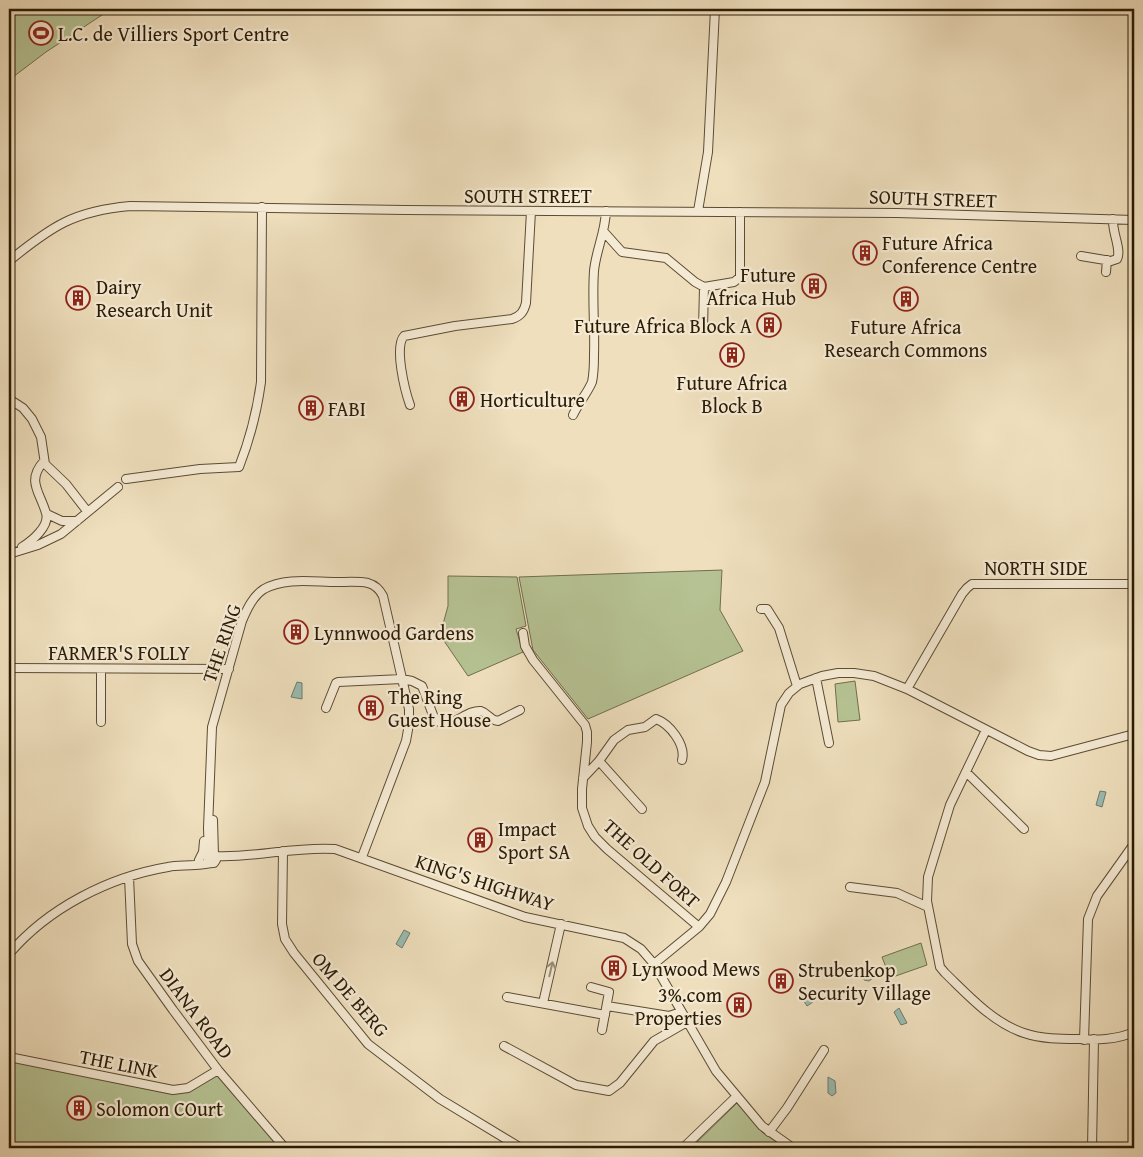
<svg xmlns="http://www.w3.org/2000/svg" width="1143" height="1157" font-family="'Gentium Book Plus',serif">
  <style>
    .green { fill: #b6c293; stroke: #706e4c }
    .water { fill: #9abcb2; stroke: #6d7c6d }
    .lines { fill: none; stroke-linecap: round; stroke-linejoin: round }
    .minor-casing { stroke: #5b4c33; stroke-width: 10 }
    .minor { stroke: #f5ead4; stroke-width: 8 }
    .oneway { stroke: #9a8d77 }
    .labels { text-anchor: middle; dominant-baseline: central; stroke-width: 4.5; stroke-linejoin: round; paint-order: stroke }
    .poi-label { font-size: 20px; fill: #2a1b05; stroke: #f5ead4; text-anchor: start }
    .street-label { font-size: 20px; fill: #2a1b05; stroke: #f5ead4 }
  </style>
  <rect width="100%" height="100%" fill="#efdfbd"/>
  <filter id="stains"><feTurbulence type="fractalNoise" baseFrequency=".004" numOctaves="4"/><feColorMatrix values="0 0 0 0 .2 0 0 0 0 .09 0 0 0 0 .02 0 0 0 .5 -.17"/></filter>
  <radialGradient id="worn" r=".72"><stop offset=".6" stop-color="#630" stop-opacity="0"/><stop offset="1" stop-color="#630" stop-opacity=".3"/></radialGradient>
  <path class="green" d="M9,9H102V15L46,52L9,80Z
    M722,570L720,610L743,651L588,719L533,650L519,577Z
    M448,576L517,577L526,626L516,629L523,652L468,676L440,635L448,606Z
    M855,681L860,720L838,722L835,684Z
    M921,943L927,965L890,978L882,957Z
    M9,1059L183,1089L218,1070L289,1148H9Z
    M737,1103L763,1133L786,1148H691Z"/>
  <path class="water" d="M297,682L302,683V699L291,697Z
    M1100,791L1106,792L1102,807L1096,805Z
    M404,930L410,933L402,948L396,944Z
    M868,966L873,978L869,981L864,980V972L862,971L864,967Z
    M806,991L813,1002L807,1006L800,995Z
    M899,1008L907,1023L901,1025L894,1012Z
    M828,1077L835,1081L836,1093L832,1096L828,1093Z"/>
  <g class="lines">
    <g class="minor-casing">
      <path id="minor" d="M698,211L708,152L715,9
        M604,232L622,252L666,258L695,282L704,287
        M1081,256L1111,261L1117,259C1122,250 1112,233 1113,219
        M9,261C52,226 74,211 130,206L405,210L897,213L1134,220
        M1106,272L1107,260
        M703,329L704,287L734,282L740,277V212
        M9,399L23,408L32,419L41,437L45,464L66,484L87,511
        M410,405C405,391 394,347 404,336L455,326L512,319C521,316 524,311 526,303L531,211
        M573,415C578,404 588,392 592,382C594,373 594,364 594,355C595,327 592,299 594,271C596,250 605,234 606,211
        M126,479L200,469L239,467C250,439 257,411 261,382L262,207
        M47,514L62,521H77
        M22,547C32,541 50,526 46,513C40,492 26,481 44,461
        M9,554L38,545L61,534L118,487
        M761,609H767L779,628L797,686
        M523,633L525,646L533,660L585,725L587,732V742L582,789V808L588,826L595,837L607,849L699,927
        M9,668L229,669
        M101,669V722
        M816,678L829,743
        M907,689L962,594L967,588L972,584H1134
        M326,708L336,683L338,682L402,679L412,681L422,686L433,715C445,737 465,709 481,711C488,713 489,720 498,721L520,710
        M986,730L950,805L928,877L927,901L940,967L945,973C968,995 993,1023 1024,1033C1042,1039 1060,1039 1078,1039C1097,1040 1116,1040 1134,1032
        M599,761L642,809
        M966,772L1024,829
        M583,778L599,761L614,740L628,730L645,727L656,719C670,724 686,745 682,760
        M213,820L214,855
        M283,851L282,924L285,939L294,953L368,1044L440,1099L521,1148
        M209,856L208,828L212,727L242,621C247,609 253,596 264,589C285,577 314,582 337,582C347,582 359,581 368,583C375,585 380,590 383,596L409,709V724L406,741L362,857
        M216,856C256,858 295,846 335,849L525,917L624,938L641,949L654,964L716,1071L762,1126L793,1148
        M199,860L203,852L204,841
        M129,877L132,944L138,961L173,1010L218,1070L285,1148
        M850,887L897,893L928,907
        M9,954C48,908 109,877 168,867C177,865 186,866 195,865C202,865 208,863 214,863L216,860L214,855L209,856L208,860L211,863
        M654,964L699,927L710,914L726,882L765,782L781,705L789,693L800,684L822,676L838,673H854L874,676L907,689L1028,751L1039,755L1051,756L1134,734
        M591,987L609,992L602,1030
        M507,997L605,1015
        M543,1003L561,924
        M607,1006L669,1016L681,1012
        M1084,1040L1088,919L1097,896L1134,844
        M504,1046L576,1085L609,1091L620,1083L654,1041L687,1022
        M9,1057L173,1090L188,1088L218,1070
        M769,1132L787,1108L824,1050
        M683,1148L737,1096
        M1092,1148L1094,1039"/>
    </g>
    <use href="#minor" class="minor"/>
  </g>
  <defs><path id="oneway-shaft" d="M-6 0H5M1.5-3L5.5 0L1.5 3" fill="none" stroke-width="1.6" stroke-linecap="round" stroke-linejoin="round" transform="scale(1.25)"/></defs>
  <use class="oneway" href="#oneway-shaft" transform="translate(551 969) rotate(-77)"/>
  <defs>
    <g id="stadium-ring" transform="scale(1.25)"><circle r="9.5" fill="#f5ead4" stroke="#8f2418" stroke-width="1.5"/><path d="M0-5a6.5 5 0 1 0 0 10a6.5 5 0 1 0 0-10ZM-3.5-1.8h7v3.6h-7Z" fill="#8f2418"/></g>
    <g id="building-ring" transform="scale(1.25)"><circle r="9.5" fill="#f5ead4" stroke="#8f2418" stroke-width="1.5"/><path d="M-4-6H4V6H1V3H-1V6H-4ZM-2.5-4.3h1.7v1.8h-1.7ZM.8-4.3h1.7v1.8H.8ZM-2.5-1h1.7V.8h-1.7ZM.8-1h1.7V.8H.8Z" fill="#8f2418"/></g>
  </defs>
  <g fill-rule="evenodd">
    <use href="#stadium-ring" x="41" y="33"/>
    <use href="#building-ring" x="865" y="253"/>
    <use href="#building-ring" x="814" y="286"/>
    <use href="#building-ring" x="78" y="298"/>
    <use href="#building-ring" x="906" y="299"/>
    <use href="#building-ring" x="769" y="325"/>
    <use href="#building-ring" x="732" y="355"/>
    <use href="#building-ring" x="462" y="399"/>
    <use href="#building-ring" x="311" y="408"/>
    <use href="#building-ring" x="296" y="632"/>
    <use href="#building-ring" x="371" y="708"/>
    <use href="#building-ring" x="480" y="840"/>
    <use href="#building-ring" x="614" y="968"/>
    <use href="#building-ring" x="781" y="981"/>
    <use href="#building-ring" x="739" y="1005"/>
    <use href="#building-ring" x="79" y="1108"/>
  </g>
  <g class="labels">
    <g class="poi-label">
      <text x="58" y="33">L.C. de Villiers Sport Centre</text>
      <text x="882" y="242">Future Africa<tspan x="882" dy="23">Conference Centre</tspan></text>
      <text x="796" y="274" text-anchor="end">Future<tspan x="796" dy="23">Africa Hub</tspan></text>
      <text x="96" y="286">Dairy<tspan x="96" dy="23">Research Unit</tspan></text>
      <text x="752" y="325" text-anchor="end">Future Africa Block A</text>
      <text x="906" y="326" text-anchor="middle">Future Africa<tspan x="906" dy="23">Research Commons</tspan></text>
      <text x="732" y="382" text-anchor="middle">Future Africa<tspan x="732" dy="23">Block B</tspan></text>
      <text x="480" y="399">Horticulture</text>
      <text x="328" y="408">FABI</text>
      <text x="314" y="632">Lynnwood Gardens</text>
      <text x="388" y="696">The Ring<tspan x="388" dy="23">Guest House</tspan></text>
      <text x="498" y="828">Impact<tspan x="498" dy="23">Sport SA</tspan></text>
      <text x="632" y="968">Lynwood Mews</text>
      <text x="798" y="969">Strubenkop<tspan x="798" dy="23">Security Village</tspan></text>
      <text x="722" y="994" text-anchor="end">3%.com<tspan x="722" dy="23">Properties</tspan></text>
      <text x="96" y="1108">Solomon COurt</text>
    </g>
    <g class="street-label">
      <text x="528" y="195">SOUTH STREET</text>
      <text transform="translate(933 198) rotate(2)">SOUTH STREET</text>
      <text x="1036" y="567">NORTH SIDE</text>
      <text transform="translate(221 643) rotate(-71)">THE RING</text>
      <text x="119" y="652">FARMER'S FOLLY</text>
      <text transform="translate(652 863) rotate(42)">THE OLD FORT</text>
      <text transform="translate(485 882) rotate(18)">KING'S HIGHWAY</text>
      <text transform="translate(351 994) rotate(49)">OM DE BERG</text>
      <text transform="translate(197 1013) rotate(53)">DIANA ROAD</text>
      <text transform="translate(119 1063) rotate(11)">THE LINK</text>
    </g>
  </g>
  <rect width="1143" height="1157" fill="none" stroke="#efdfbd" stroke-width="30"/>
  <rect x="10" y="10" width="1123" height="1137" fill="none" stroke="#2a1b05" stroke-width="2.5"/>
  <rect x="15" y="15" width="1113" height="1127" fill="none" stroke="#2a1b05"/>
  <rect width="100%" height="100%" filter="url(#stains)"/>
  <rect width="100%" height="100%" fill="url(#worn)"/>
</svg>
